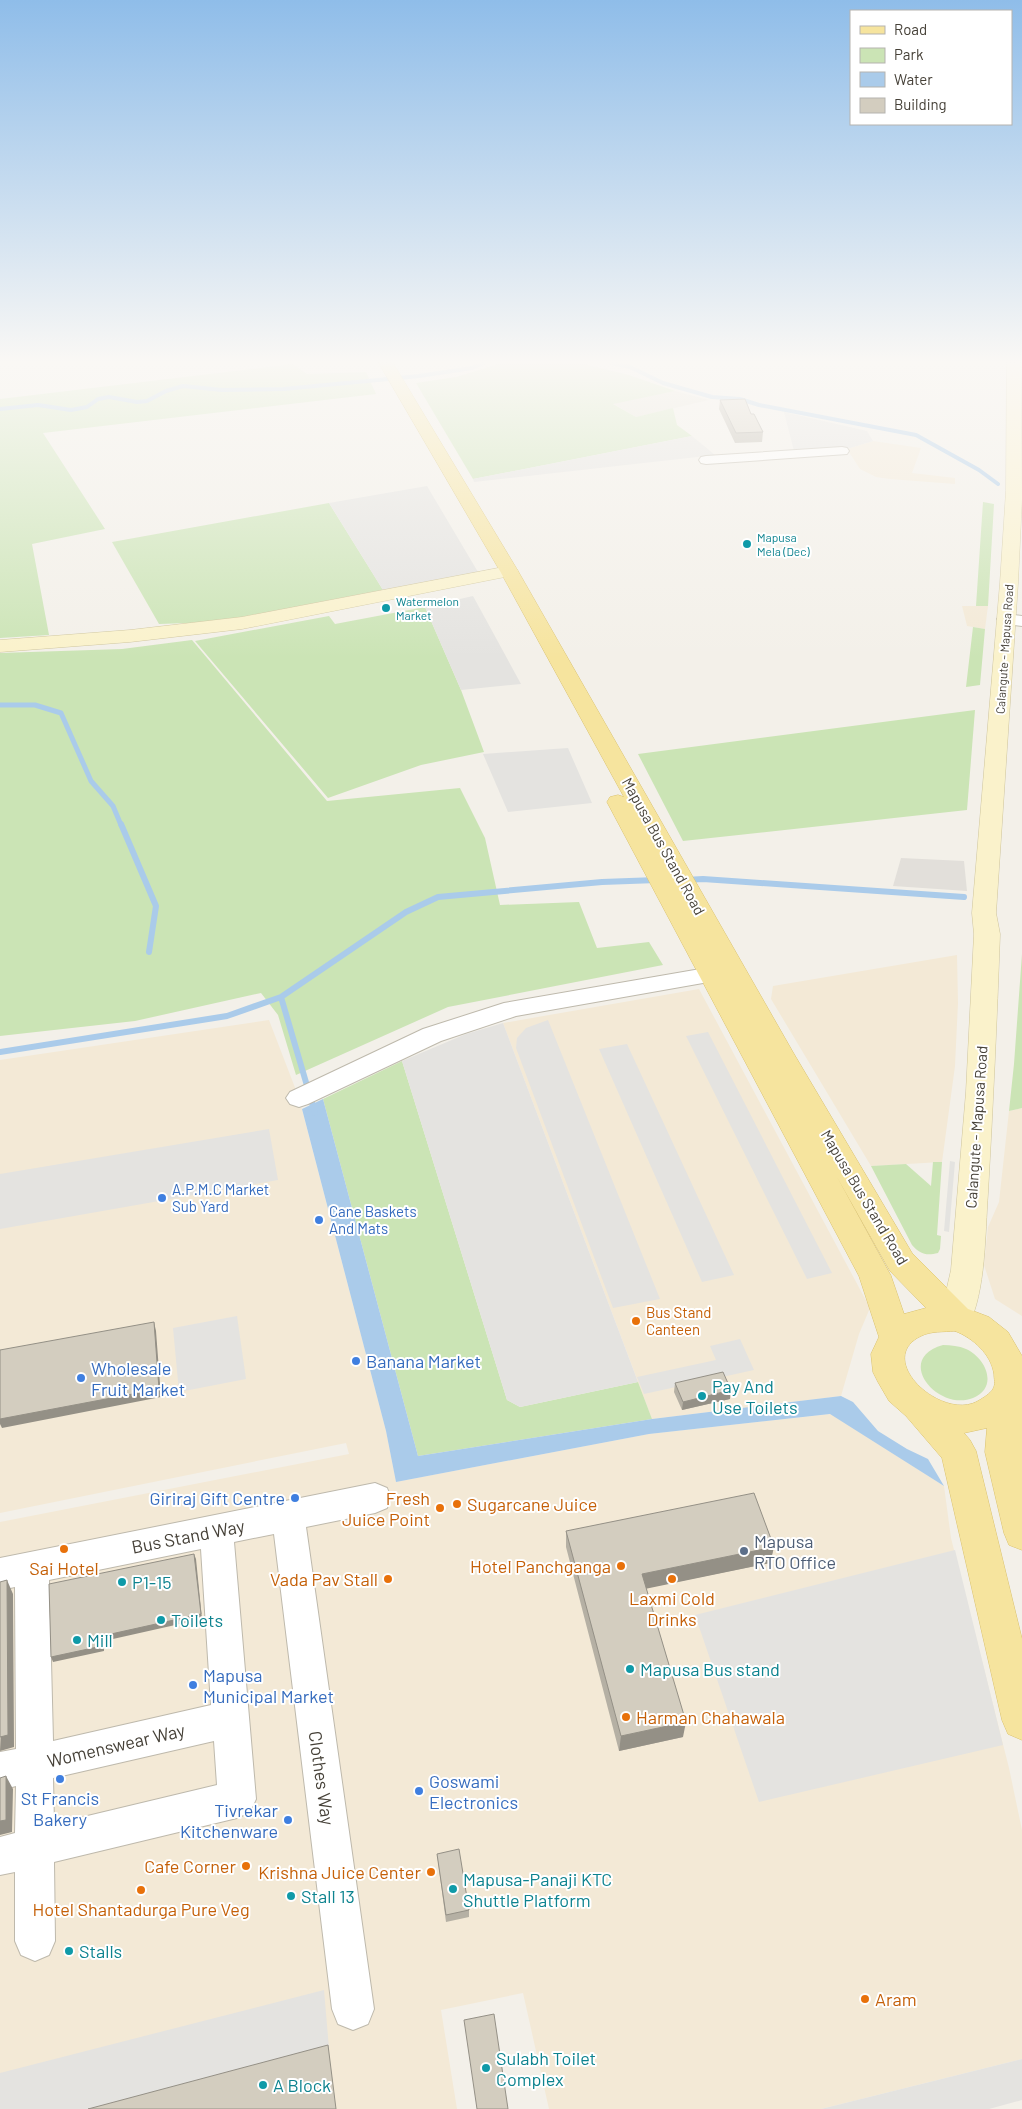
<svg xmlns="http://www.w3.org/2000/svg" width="1022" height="2109" font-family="Barlow,sans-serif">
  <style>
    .residential { fill: #e6e3d7 }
    .commercial { fill: #f3e9d6 }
    .industrial { fill: #e2dfda }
    .green { fill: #cbe4b5 }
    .parking { fill: #e4e3e0 }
    .water { fill: #aacbea }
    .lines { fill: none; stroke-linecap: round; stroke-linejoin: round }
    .stream-far2 { stroke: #aacbea; stroke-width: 4 }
    .stream-far1 { stroke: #aacbea; stroke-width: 5 }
    .stream { stroke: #aacbea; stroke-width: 6 }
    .street-casing { stroke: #beb9ac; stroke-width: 2 }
    .secondary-casing { stroke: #cfc59c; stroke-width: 1 }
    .primary-casing { stroke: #dac26f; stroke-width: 1 }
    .street { fill: #fff; fill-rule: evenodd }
    .secondary { fill: #faf2cb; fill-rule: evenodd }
    .primary { fill: #f6e49e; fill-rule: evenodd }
    .wall { fill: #b5b0a4 }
    .shaded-wall { fill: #949086 }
    .building { fill: #d3cdbf; stroke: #949086 }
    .culture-dot { fill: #0f9aa8; stroke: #fff; stroke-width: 2 }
    .shop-dot { fill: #3f7fe0; stroke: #fff; stroke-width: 2 }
    .food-dot { fill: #e8710a; stroke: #fff; stroke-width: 2 }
    .service-dot { fill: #5c6f8a; stroke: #fff; stroke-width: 2 }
    .labels { text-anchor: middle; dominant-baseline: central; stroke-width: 4; stroke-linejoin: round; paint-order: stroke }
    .far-culture-label { font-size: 12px; fill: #0d838f; stroke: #fff; text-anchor: start }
    .far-street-label { font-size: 12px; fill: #464138; stroke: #fff }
    .street-label { font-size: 15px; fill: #464138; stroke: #fff }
    .shop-label { font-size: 15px; fill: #366cbe; stroke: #fff; text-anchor: start }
    .food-label { font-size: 15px; fill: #c56008; stroke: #fff; text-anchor: start }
    .near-shop-label { font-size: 18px; fill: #366cbe; stroke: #fff; text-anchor: start }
    .near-culture-label { font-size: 18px; fill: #0d838f; stroke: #fff; text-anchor: start }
    .near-food-label { font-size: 18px; fill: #c56008; stroke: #fff; text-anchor: end }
    .near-street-label { font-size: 18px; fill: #464138; stroke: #fff }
    .near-service-label { font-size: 18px; fill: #4e5e75; stroke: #fff; text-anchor: start }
  </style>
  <rect width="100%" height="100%" fill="#f3f0e9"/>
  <path class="residential" d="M675,391L709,400L636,417L612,403Z"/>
  <path class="commercial" d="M873,441L921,448L912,473L955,478V484L890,479L876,477L860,469L847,449Z
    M962,606H988L985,629L967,626Z
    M957,955L958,1003L955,1066L942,1162L871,1166L771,999L773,986Z
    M699,989L870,1308L859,1334L841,1396L652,1419L503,1023Z
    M269,1020L299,1098L386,1431L396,1482L649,1434L831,1414L944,1486L951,1538L1009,1768L1022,1830V2059L821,2109H549L523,1993L441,2010L457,2109H0V1522L349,1454L346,1443L0,1513V1060Z
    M1022,1108V1316L995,1299L984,1265L988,1227L999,1202L1009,1111Z"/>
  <path class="industrial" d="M901,858L964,861L967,891L893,886Z"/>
  <path class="green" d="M502,363H580L629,375L675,391L613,404L636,417L673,408L677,425L692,436L473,479L416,383L456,377Z
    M293,364L307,374L366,372L376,394L43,433L105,529L32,544L49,635L0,638V399Z
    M983,502L994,504L988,606H976Z
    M329,503L383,590L217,622L159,624L112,542Z
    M425,607L461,690L484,752L421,765L328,798L195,641L329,616L335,624Z
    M973,627L985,629L980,685L966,687Z
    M192,640L327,801L460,788L485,838L500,905L579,902L597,948L649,942L663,965L448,1007L296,1075L278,1015L261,993L135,1021L0,1036V653L122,649Z
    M975,710L967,810L683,841L638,754Z
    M1022,954V1108L1009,1111L1014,1064Z
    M402,1061L507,1400L520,1407L638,1382L652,1419L418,1456L323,1099Z
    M933,1162H942L937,1235L941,1236L940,1249L938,1253C926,1256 920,1254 912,1245L871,1166L906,1164L931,1186Z
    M943,1345C951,1345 959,1346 966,1349C986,1358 999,1387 973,1398C938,1412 893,1359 943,1345Z"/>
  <path class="parking" d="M784,412L867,431L873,441L847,449L794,451Z
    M692,436L715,455L474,482L473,479Z
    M427,486L478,572L383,590L329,503Z
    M473,596L521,684L461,690L425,607Z
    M568,748L592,803L508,812L483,754Z
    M548,1020L660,1299L613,1308L516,1048L517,1038L526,1028Z
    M503,1023L638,1382L520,1407L507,1400L402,1061L466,1034Z
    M708,1032L832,1273L807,1279L686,1036Z
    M627,1044L734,1275L702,1282L599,1049Z
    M269,1129L278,1180L0,1229V1174Z
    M950,1161L955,1162L949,1232L944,1231Z
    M237,1316L246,1379L179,1392L173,1328Z
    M740,1339L754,1370L644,1394L637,1377L716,1360L710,1346Z
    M955,1550L1003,1745L759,1802L695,1615Z
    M324,1990L329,2048L100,2109H0V2073Z
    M1022,2059V2100L989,2109H821Z"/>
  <path class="water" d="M323,1099L418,1456L652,1419L841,1396L853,1402L878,1431L907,1449L928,1459L944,1486L830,1414L649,1434L396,1482L386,1431L302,1109Z"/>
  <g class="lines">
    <path class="stream-far2" d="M611,363L630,367L663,383L712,397L740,399L759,405L916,435L979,470L998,484
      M0,409L38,405L71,410L87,407L98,399L109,397L137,402L147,401L166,391L183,386L222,390L284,389L419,376L472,368L483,363"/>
    <path class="stream-far1" d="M0,705H35L61,713L91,781L113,806L121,825"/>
    <path class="stream" d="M121,824L156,906L149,952
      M685,880L703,879L964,897
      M281,997L315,1113
      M0,1052L227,1016L281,997L406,912L438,897L602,882L657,880"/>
    <g class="street-casing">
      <path id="street" d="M842,447L847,448L849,451L847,454L706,464L701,463L699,460L701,457L706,456Z
        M1006,614L1022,616V626L1000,623L997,619L1000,615Z
        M712,967L720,970L724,975L720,980L516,1016L441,1041L308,1104L299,1107L290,1104L286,1098L290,1092L423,1029L504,1003Z
        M375,1483L387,1488L391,1498L387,1508L375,1513L306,1527L374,2009L368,2024L353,2030L338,2024L332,2009L274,1534L234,1542L256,1799L250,1812L237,1818L54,1862L55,1941L49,1955L35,1961L21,1955L15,1941V1872L0,1875V1837L15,1833L16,1786L0,1790V1752L16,1749L15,1587L0,1590V1558ZM201,1549L211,1705L53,1741L49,1580ZM214,1741L217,1785L54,1824L53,1778Z"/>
    </g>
    <g class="secondary-casing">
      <path id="secondary" d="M1007,363H1021L1022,499L1018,583L996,913L1000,934C997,1020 993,1106 988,1193C985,1234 986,1291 968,1327L956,1331L944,1327L940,1318L951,1270L966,1092L974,934L972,913L1000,583L1006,491Z
        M509,566L515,567L518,571L515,575L242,629L130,642L0,652V640L130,630L242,617Z"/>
    </g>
    <g class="primary-casing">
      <path id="primary" d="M379,363H393L518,571L794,1054L912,1253L968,1309L989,1317L1008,1332L1022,1356V1550L1009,1545L1004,1533L985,1452L987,1428L964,1433L970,1440L976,1451L1022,1639V1740L1008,1734L1002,1720L942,1458L906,1416L889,1401L878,1382L873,1372L871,1354L879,1337L859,1276L607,802L610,797L618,795L624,797L500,571ZM837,1177L890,1271L926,1308L904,1314L891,1276ZM955,1331C973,1338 991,1354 994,1374C994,1379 996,1384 993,1389C990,1394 983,1398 978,1401C942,1422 873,1359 921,1336C931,1331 943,1332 955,1331Z"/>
    </g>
    <use href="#street" class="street"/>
    <use href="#secondary" class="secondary"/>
    <use href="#primary" class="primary"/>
  </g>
  <path class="wall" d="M720,400L763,432L762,442L735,443L719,409Z
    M675,1383L730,1399L682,1410L674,1392Z
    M566,1531L774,1547L770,1563L646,1588L683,1737L619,1751L566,1547Z
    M437,1854L469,1910V1917L446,1922Z"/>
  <path class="shaded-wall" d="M154,1322L156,1331L161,1397L2,1428L0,1424V1419Z
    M731,1390L730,1399L682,1410L683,1402Z
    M774,1547L770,1563L640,1590L642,1574Z
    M194,1554L196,1559L202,1619L104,1641V1651L53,1662L51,1657L102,1636Z
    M7,1580L13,1594L14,1747L0,1751Z
    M686,1722L683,1737L619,1751L621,1736Z
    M6,1776L13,1789L12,1832L0,1835V1821Z"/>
  <path class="building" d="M745,399L751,414H754L763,432L736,433L720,400Z
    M154,1322L159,1389L0,1419V1350Z
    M723,1372L731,1390L683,1402L675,1383Z
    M754,1493L774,1547L642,1574L686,1722L621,1736L566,1531Z
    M194,1554L201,1614L102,1636V1646L51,1657L49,1584Z
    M7,1580L8,1735L0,1737V1582Z
    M6,1776V1820L0,1821V1778Z
    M459,1849L469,1910L446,1915L437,1854Z
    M494,2014L508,2109H477L464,2020Z
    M328,2045L336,2109H88Z"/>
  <linearGradient id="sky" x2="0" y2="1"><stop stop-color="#8fbde9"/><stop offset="0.55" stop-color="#faf8f5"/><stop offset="1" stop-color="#faf8f5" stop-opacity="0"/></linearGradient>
  <rect width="1022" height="658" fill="url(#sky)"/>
  <g class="culture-dot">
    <circle cx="747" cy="544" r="5"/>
    <circle cx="386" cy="608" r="5"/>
    <circle cx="702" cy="1396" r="5"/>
    <circle cx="122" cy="1582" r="5"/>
    <circle cx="161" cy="1620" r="5"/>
    <circle cx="77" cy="1640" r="5"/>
    <circle cx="630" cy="1669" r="5"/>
    <circle cx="453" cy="1889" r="5"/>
    <circle cx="291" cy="1896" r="5"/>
    <circle cx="69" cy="1951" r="5"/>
    <circle cx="486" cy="2068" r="5"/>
    <circle cx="263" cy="2085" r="5"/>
  </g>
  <g class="shop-dot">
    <circle cx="162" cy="1198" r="5"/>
    <circle cx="319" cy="1220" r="5"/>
    <circle cx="356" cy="1361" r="5"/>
    <circle cx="81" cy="1378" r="5"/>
    <circle cx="295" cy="1498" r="5"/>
    <circle cx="193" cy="1685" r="5"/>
    <circle cx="60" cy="1779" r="5"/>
    <circle cx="419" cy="1791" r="5"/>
    <circle cx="288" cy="1820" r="5"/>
  </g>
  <g class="food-dot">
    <circle cx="636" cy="1321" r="5"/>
    <circle cx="457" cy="1504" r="5"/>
    <circle cx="440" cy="1508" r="5"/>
    <circle cx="64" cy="1549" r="5"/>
    <circle cx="621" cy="1566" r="5"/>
    <circle cx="388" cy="1579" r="5"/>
    <circle cx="672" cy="1579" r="5"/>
    <circle cx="626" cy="1717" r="5"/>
    <circle cx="246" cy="1866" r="5"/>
    <circle cx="431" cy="1872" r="5"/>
    <circle cx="141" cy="1890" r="5"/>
    <circle cx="865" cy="1999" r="5"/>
  </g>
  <circle class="service-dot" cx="744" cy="1551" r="5"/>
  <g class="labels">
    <g class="far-culture-label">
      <text x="757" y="537">Mapusa<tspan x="757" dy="14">Mela (Dec)</tspan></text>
      <text x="396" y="601">Watermelon<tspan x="396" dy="14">Market</tspan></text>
    </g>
    <g class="far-street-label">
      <text transform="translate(1004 649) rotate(-86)">Calangute - Mapusa Road</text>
    </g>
    <g class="street-label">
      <text transform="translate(664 846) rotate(61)">Mapusa Bus Stand Road</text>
      <text transform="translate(976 1127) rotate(-86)">Calangute - Mapusa Road</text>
      <text transform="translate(865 1197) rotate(59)">Mapusa Bus Stand Road</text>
    </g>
    <g class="shop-label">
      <text x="172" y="1189">A.P.M.C Market<tspan x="172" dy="17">Sub Yard</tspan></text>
      <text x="329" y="1211">Cane Baskets<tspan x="329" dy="17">And Mats</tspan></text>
    </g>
    <g class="food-label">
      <text x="646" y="1312">Bus Stand<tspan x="646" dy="17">Canteen</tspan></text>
    </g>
    <g class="near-shop-label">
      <text x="366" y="1361">Banana Market</text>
      <text x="91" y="1368">Wholesale<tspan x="91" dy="21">Fruit Market</tspan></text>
      <text x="285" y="1498" text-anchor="end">Giriraj Gift Centre</text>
      <text x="203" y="1675">Mapusa<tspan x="203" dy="21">Municipal Market</tspan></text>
      <text x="429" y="1781">Goswami<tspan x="429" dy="21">Electronics</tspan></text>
      <text x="60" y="1798" text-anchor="middle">St Francis<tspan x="60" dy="21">Bakery</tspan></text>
      <text x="278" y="1810" text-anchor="end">Tivrekar<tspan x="278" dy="21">Kitchenware</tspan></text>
    </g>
    <g class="near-culture-label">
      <text x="712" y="1386">Pay And<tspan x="712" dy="21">Use Toilets</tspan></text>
      <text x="132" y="1582">P1-15</text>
      <text x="171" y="1620">Toilets</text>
      <text x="87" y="1640">Mill</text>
      <text x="640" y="1669">Mapusa Bus stand</text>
      <text x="463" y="1879">Mapusa-Panaji KTC<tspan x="463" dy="21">Shuttle Platform</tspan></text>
      <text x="301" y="1896">Stall 13</text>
      <text x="79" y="1951">Stalls</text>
      <text x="496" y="2058">Sulabh Toilet<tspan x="496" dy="21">Complex</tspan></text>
      <text x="273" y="2085">A Block</text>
    </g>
    <g class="near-food-label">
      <text x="430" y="1498">Fresh<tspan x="430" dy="21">Juice Point</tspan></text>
      <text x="467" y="1504" text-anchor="start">Sugarcane Juice</text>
      <text x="611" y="1566">Hotel Panchganga</text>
      <text x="64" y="1568" text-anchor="middle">Sai Hotel</text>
      <text x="378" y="1579">Vada Pav Stall</text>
      <text x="672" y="1598" text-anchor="middle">Laxmi Cold<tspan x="672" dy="21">Drinks</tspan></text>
      <text x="636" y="1717" text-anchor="start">Harman Chahawala</text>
      <text x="236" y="1866">Cafe Corner</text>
      <text x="421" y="1872">Krishna Juice Center</text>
      <text x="141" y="1909" text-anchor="middle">Hotel Shantadurga Pure Veg</text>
      <text x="875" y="1999" text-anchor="start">Aram</text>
    </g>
    <g class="near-street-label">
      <text transform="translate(188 1536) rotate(-11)">Bus Stand Way</text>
      <text transform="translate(116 1745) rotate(-13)">Womenswear Way</text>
      <text transform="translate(322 1778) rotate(82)">Clothes Way</text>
    </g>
    <g class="near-service-label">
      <text x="754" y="1541">Mapusa<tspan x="754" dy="21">RTO Office</tspan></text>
    </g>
  </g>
  <rect x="850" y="10" width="162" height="115" fill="#ffffff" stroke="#b5b3af"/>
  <rect x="860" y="26" width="25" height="8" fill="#f6e49e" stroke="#b5b3af"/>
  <text x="894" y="35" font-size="15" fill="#464138">Road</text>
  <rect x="860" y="48" width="25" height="15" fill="#cbe4b5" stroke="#b5b3af"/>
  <text x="894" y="60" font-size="15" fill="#464138">Park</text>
  <rect x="860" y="72" width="25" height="15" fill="#aacbea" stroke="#b5b3af"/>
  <text x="894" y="85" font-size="15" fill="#464138">Water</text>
  <rect x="860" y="98" width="25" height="15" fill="#d3cdbf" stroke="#b5b3af"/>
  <text x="894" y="110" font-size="15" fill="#464138">Building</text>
</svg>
